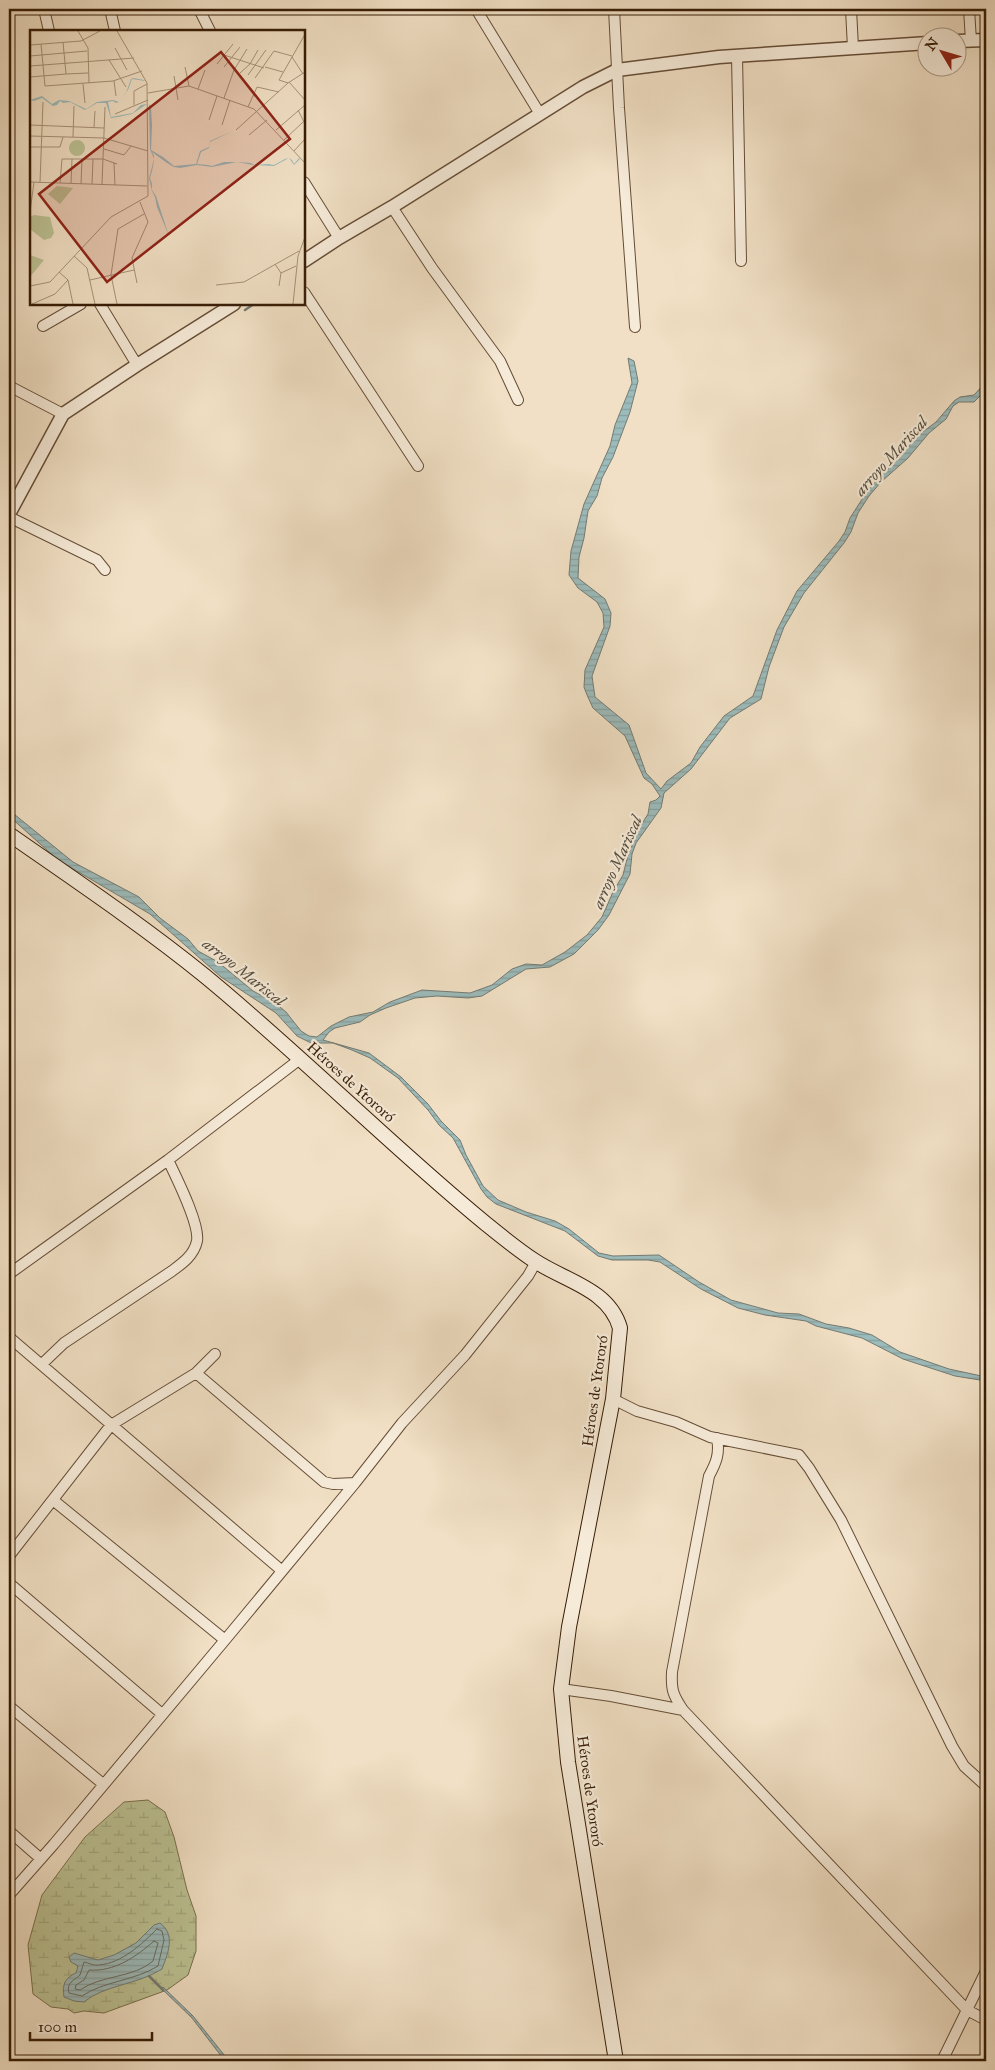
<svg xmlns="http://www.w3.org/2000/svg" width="995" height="2070" font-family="'IM FELL Great Primer',serif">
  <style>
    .wetland { fill: url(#wetland-marsh); stroke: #7a6f4d }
    .water { fill: url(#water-rules); stroke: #747b73 }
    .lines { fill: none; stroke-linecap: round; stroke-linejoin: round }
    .shore { stroke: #6a6c60; stroke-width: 1 }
    .stream { stroke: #747b73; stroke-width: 2.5 }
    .minor-casing { stroke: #664d36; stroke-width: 12 }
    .tertiary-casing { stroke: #664d36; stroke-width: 15 }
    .secondary-casing { stroke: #371c06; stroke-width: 16 }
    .minor { stroke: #f6ebd9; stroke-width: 10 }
    .tertiary { stroke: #f6ebd9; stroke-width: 12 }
    .secondary { stroke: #f6ebd9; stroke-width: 14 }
    .labels { text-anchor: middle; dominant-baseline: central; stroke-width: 4.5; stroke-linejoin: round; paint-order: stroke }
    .street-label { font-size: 15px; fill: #371c06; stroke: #f6ebd9 }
    .water-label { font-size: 16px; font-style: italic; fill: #554c3c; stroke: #f6ebd9 }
    .inset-road { fill: none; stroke: #a79279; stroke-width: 1 }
    .view { fill: #8f2418; fill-opacity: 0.15; stroke: #8f2418; stroke-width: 2.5 }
    .inset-edge { fill: none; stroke: #371c06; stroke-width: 2.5 }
  </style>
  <defs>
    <pattern id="wetland-marsh" width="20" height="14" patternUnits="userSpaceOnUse" patternTransform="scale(1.25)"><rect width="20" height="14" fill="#bcc294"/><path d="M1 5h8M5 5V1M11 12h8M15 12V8" fill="none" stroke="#a2a67e"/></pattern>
    <pattern id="water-rules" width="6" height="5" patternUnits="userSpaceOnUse" patternTransform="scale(1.25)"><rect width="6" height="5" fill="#9cbbbb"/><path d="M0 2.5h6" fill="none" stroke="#87a09f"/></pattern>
  </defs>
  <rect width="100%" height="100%" fill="#f1e0c5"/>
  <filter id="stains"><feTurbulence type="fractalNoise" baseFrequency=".004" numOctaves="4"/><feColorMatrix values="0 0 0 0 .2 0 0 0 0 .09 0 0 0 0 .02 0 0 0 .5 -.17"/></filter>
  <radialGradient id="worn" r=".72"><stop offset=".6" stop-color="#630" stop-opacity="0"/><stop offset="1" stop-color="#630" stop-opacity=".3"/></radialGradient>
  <path class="wetland" d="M148,1800L165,1812L174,1837L187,1890L196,1916V1951L188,1975L167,1990L104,2013L84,2011L74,2013L68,2009L51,2007L33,1994L28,1945L42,1895L85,1837L124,1802Z"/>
  <path class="water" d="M628,358L634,361L638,381L630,412L613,457L602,478L597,496L588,511L584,538L579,557L578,578L605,599L611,613L610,626L592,676L595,697L629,725L646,773L661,789L667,781L691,763L700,747L724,716L753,696L777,630L797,591L839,541L845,532L850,518L868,490L920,434L936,422L954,401L960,397L974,395L986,382V390L974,402H959L953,406L946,419L929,433L908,458L881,482L869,496L858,513L851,532L844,543L804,593L784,627L769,667L761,699L730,718L691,769L664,793L661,808L636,843L632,854L630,874L609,915L598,930L574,954L550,967L526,969L482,996L468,998L437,996L415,998L386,1008L370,1015L360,1022L335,1028L329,1032L323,1040L369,1053L401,1077L428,1104L441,1121L460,1140L466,1155L483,1186L498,1200L526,1212L555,1221L569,1229L599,1253L613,1256L659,1255L699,1282L731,1300L778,1313L799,1314L826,1324L849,1328L872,1335L900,1352L949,1369L986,1377V1381L955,1376L903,1359L862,1338L816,1326L806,1321L765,1315L738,1308L701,1289L660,1262L648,1260H612L598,1256L565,1231L496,1204L487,1197L481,1189L453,1138L439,1125L428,1110L398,1078L370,1058L352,1050L333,1043H311L297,1036L276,1013L221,977L150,914L58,860L9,816V810L73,862L139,897L160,918L188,939L198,951L218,962L253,991L274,1002L286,1012L301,1031L309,1036L317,1037L331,1026L349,1017L373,1012L390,1002L422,990L470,993L492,985L512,969L526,964L542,965L565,952L587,935L602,917L613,892L623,875L628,855L640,827L648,814L650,802L656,800L660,796L652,784L644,778L625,736L593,708L587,695L584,687L585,670L604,627L603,613L597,602L578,588L569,575L571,551L584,504L610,446L615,425L632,383Z
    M160,1923C176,1935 168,1953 162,1969C137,1985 104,1985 84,2002L74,2001L64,1997C62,1984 65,1978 76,1973L78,1966L71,1962L69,1957L74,1953L98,1960L114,1955L136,1943L154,1925Z
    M163,1987L193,2016L229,2061H225L192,2018L161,1988Z"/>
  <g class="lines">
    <path class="shore" d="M157,1929L162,1931L164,1940L158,1966C134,1981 104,1981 82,1996L69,1993C66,1982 74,1981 80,1975L84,1962C89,1963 94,1966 99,1965C122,1963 142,1944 157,1929Z
      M154,1941L158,1943L153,1961C134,1978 101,1975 80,1990L75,1989L76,1985L84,1980L89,1970C114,1972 136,1957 154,1941Z"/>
    <path class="stream" d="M245,310L254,304
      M149,1976L163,1990"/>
    <g class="minor-casing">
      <path id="minor" d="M44,9L49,31
        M110,9L115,31
        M199,9L210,31
        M476,9L540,114
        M614,9L619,108L635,327
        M851,9L853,48
        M969,9L971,41
        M737,56L741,261
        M304,182L339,238
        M392,207L432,268L500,361L518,400
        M304,292L418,466
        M100,304L137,365
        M43,326L81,304
        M9,386L63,414
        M9,517L97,560L105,570
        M9,1274L168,1160L300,1059
        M9,1337L281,1570
        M42,1364L64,1343L172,1271C183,1263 194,1255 197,1241C200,1224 176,1177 168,1160
        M196,1373L324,1482L333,1484L355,1483
        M613,1399L637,1411L676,1422L710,1437L799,1455L809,1468L841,1520L952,1746L964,1766L986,1786
        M717,1438C720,1454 716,1463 709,1476L672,1672C671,1690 673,1695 683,1710L967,2010L986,2020
        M53,1500L225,1640
        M9,1556L111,1425L196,1373L215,1354
        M9,1583L162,1714
        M561,1689L611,1696L683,1710
        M9,1706L103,1784
        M9,1831L41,1859
        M9,1895L54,1844L225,1640L355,1483L402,1423L465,1355L528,1276L536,1262
        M942,2061L986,1971"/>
    </g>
    <g class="tertiary-casing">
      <path id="tertiary" d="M958,41L986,40
        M304,261L339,238L392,207L583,87L617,70L719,57L928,43
        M9,514L63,414L137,365L234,304"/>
    </g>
    <g class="secondary-casing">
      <path id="secondary" d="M9,834C75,880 142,925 205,976C301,1055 389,1144 485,1223C501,1236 518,1250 535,1261C565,1281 609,1289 620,1328L613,1399L569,1627L561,1689L568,1762L616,2061"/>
    </g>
    <use href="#minor" class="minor"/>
    <use href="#tertiary" class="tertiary"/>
    <use href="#secondary" class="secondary"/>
  </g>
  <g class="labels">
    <g class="street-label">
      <text transform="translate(351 1082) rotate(42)">Héroes de Ytororó</text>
      <text transform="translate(595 1391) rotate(-82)">Héroes de Ytororó</text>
      <text transform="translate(590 1791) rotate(82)">Héroes de Ytororó</text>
    </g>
    <g class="water-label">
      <text transform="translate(891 456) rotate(-48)">arroyo Mariscal</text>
      <text transform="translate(617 862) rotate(-66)">arroyo Mariscal</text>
      <text transform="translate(244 972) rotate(38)">arroyo Mariscal</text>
    </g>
  </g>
  <g transform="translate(30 30)">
    <rect width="275" height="275" fill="#f1e0c5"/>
    <path d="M39 118a8 8 0 1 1 16 0a8 8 0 1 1-16 0ZM27,156L43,158L30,174L18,164ZM4,185L20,187L24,203L21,208L14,210L0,199V187ZM0,225L14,230L0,247Z" fill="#bcc294"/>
    <path d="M103,48L114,50L115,51L102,49L98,60L89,72L86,73L83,71L78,72L81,87L103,83L111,75L117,74L102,84L88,87L81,88L76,73H67L55,80L40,72L33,73L30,71L27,75L23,76L12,68L4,71L0,70L12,66L22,74L29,70L39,71L56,79L67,72L83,70L89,72L96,63L101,49ZM119,74L121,77L122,95L121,120L133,127L144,136L166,134L170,121L179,117L180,111L203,101L180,112L179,118L171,122L167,134L178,135L182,136L194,132H208L221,133L224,135L238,134L244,135L255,129L259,128L262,130L264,134L269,128L270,129L264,135L259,128L244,136L223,135L207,132L182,137L167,135L150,138L144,137L137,133L122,122L124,126V131L122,141L120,148L122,154V160L126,166L139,206L127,177L125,167L122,161L119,148L124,129L120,119Z" fill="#9cbbbb"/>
    <path class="inset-road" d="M48,1L58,18L59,53M11,14L15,56L83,51L112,41M0,15L51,11L70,1M85,18L97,40M194,25L234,38M0,26L57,21M262,27L273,44M79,30L96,57M187,34L203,14M0,36L104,28M155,37L159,56M194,37L210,17M235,37L253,42M210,43L220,34L228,20M36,44L58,43M218,45L236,20M144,46L148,70M0,47L36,44L33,12M225,48L244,21L262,26M84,51L86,66M259,52L275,70M258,53L249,50L274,6M53,54L55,73M168,59L175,40M118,63L159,56L224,79L275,133M194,68L204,40L217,19M104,75V61L117,54M218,77L227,57L249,62M268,80L275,94M85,84L118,70M179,90L187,66M0,95L74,98M192,95L200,70M64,97L65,81M206,100L258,53L275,42M246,100L275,75M219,105L237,90M0,106L74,108L118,121M43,107L44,76M254,110L273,92M0,117H30L33,107M74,119L94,125L101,116M264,121L275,109M84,133L85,155M0,152L117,156M10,152L13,72M30,153L32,129H73L87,134M41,153L42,129M51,154L52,129M62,154L63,129M72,154L75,77M0,182L4,152M44,226L57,238L65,274M245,234L251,243L249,256M29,242L38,250L43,274M251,243L266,236M60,250L104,240M107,253L102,228L118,192L110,172M186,255L214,252L269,221M0,256L20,252L81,187L118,166L117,53L87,1M2,274L25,264L38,250M87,274L81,245L88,199L114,184M263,274L268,226L275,207"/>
    <path class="view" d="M191,22L260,109L77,252L9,164Z"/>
    <rect width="275" height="275" class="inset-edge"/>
  </g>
  <rect width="995" height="2070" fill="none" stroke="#f1e0c5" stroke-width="30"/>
  <rect x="10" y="10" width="975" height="2050" fill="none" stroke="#371c06" stroke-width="2.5"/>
  <rect x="15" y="15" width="965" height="2040" fill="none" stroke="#371c06"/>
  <g transform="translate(942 52) rotate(308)"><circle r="24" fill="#f6ebd9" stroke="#aa9885"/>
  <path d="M0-4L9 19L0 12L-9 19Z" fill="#8f2418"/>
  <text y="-8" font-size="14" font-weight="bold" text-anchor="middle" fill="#371c06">N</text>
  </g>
  <path d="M30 2032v8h122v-8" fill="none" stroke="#371c06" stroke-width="2.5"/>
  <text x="38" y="2032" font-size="15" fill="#371c06" stroke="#f6ebd9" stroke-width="4" paint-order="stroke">100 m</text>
  <rect width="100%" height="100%" filter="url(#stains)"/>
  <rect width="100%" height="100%" fill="url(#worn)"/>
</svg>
